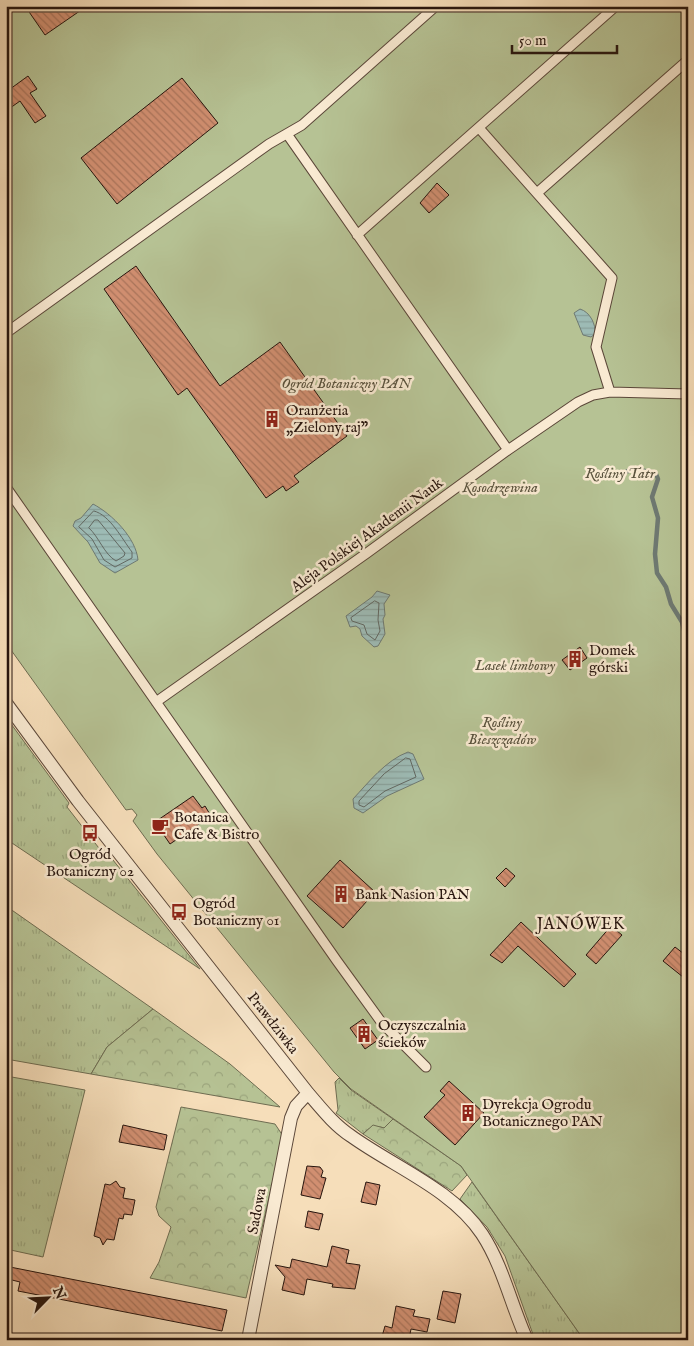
<svg xmlns="http://www.w3.org/2000/svg" width="694" height="1346" font-family="'IM FELL English',serif">
  <style>
    .grass { fill: url(#grass-tufts); stroke: #6e6c51 }
    .forest { fill: url(#forest-crowns); stroke: #6e6c51 }
    .garden { fill: #b6c294; stroke: #6e6c51 }
    .water { fill: url(#water-rules); stroke: #6e7972 }
    .lines { fill: none; stroke-linecap: round; stroke-linejoin: round }
    .shore { stroke: #626862; stroke-width: 1 }
    .stream { stroke: #6e7972; stroke-width: 4.5 }
    .building { fill: url(#building-back-hatch); stroke: #27150e }
    .pedestrian-casing { stroke: #5b4739; stroke-width: 11 }
    .minor-casing { stroke: #5b4739; stroke-width: 14 }
    .pedestrian { stroke: #f9ead2; stroke-width: 9 }
    .minor { stroke: #f9ead2; stroke-width: 12 }
    .labels { text-anchor: middle; dominant-baseline: central; stroke-width: 5; stroke-linejoin: round; paint-order: stroke }
    .park-label { font-size: 15px; font-style: italic; fill: #59523d; stroke: #f9ead2 }
    .poi-label { font-size: 15px; fill: #27150e; stroke: #f9ead2; text-anchor: start }
    .street-label { font-size: 15px; fill: #27150e; stroke: #f9ead2 }
    .neighbourhood-label { font-size: 16px; letter-spacing: 1px; fill: #27150e; stroke: #f9ead2 }
  </style>
  <defs>
    <pattern id="grass-tufts" width="24" height="20" patternUnits="userSpaceOnUse" patternTransform="scale(1.25)"><rect width="24" height="20" fill="#b6c294"/><path d="M3 7l-1-3M5 7V3M7 7l1-3M15 17l-1-3M17 17v-4M19 17l1-3" fill="none" stroke="#9ca67e"/></pattern>
    <pattern id="forest-crowns" width="20" height="18" patternUnits="userSpaceOnUse" patternTransform="scale(1.25)"><rect width="20" height="18" fill="#b6c294"/><path d="M2 6a3 3 0 1 1 6 0M12 15a3 3 0 1 1 6 0" fill="none" stroke="#9ca67e"/></pattern>
    <pattern id="water-rules" width="6" height="5" patternUnits="userSpaceOnUse" patternTransform="scale(1.25)"><rect width="6" height="5" fill="#9dbbb5"/><path d="M0 2.5h6" fill="none" stroke="#87a09a"/></pattern>
    <pattern id="building-back-hatch" width="6" height="6" patternUnits="userSpaceOnUse" patternTransform="scale(1.25)"><rect width="6" height="6" fill="#d18f71"/><path d="M-1 5l2 2M0 0l6 6M5-1l2 2" fill="none" stroke="#aa745b"/></pattern>
  </defs>
  <rect width="100%" height="100%" fill="#f6deba"/>
  <filter id="stains"><feTurbulence type="fractalNoise" baseFrequency=".004" numOctaves="4"/><feColorMatrix values="0 0 0 0 .2 0 0 0 0 .09 0 0 0 0 .02 0 0 0 .5 -.17"/></filter>
  <radialGradient id="worn" r=".72"><stop offset=".6" stop-color="#630" stop-opacity="0"/><stop offset="1" stop-color="#630" stop-opacity=".3"/></radialGradient>
  <path class="grass" d="M6,717L69,803L67,807L102,852L105,850L200,969L6,839Z
    M6,906L153,1009L107,1047L91,1074L6,1059Z
    M6,1076L85,1090L43,1257L6,1249Z
    M339,1078L351,1090L393,1119L384,1128C375,1125 369,1127 363,1134L336,1113L338,1110L335,1082Z
    M472,1182L584,1340H535L505,1256L487,1227L460,1199Z"/>
  <path class="forest" d="M153,1009L230,1064L280,1107L91,1074L107,1047Z
    M181,1107L275,1124L283,1136L246,1298L150,1278L159,1262L171,1227L159,1216L156,1207Z
    M393,1119L461,1166L467,1175L452,1191L363,1134L373,1125L384,1128Z"/>
  <path class="garden" d="M6,6H688V1340H584L461,1166L351,1089L334,1072L157,854L133,821L137,815L132,809L126,810L6,643Z"/>
  <path class="water" d="M580,309C590,312 596,324 595,334L591,337L583,335L574,313Z
    M93,504C112,514 136,538 138,560L115,573L100,563L88,542L73,526L75,521L81,518Z
    M377,591L390,595L384,604L385,615L383,619L385,634L378,646L374,647L362,636L360,629L356,626L350,627L346,616L372,597Z
    M408,752L413,754L424,779L387,796L363,813L354,808L353,799C368,783 386,760 408,752Z"/>
  <g class="lines">
    <path class="shore" d="M94,511C110,515 122,539 132,552V558L115,567L104,560L92,539L79,527Z
      M95,520H98L125,553L124,556L116,561C104,554 99,537 89,528Z
      M375,601L379,603L378,620L380,631L375,640L367,634L364,625L352,621L351,618Z
      M406,758L410,759L416,777L385,791L364,807L359,805V801L384,774Z"/>
    <path class="stream" d="M620,474C634,468 642,469 656,474L658,479L652,497L658,518L655,554L657,573L666,587L671,604L682,622L688,646"/>
  </g>
  <path class="building" d="M25,6H87L45,35Z
    M28,76L37,89L30,93L46,116L35,123L20,101L6,111V92Z
    M182,78L218,123L117,204L81,158Z
    M437,183L449,195L429,213L420,203Z
    M136,266L220,386L280,342L347,436L294,476L299,482L286,491L283,486L266,498L187,388L178,395L104,289Z
    M580,647L587,658L570,670L562,660Z
    M193,796L202,808L205,806L211,816L170,844L155,822Z
    M340,860L375,892L343,928L307,896Z
    M506,868L515,876L505,887L496,878Z
    M521,922L576,974L564,987L518,946L502,963L490,955Z
    M611,926L622,935L596,964L586,955Z
    M675,947L688,957V981L663,961Z
    M363,1019L378,1040L365,1049L350,1028Z
    M449,1081L484,1113L455,1145L424,1117L445,1095L440,1091Z
    M123,1125L167,1135L164,1150L119,1142Z
    M307,1166L320,1167L323,1171L321,1177L326,1178L320,1199L301,1195Z
    M116,1181L120,1187L125,1188L123,1198L135,1200L132,1215L124,1214L123,1219L119,1218L114,1240L107,1239L103,1245L100,1238L94,1236L105,1184L110,1185Z
    M366,1182L380,1185L376,1205L361,1202Z
    M308,1211L323,1214L319,1230L305,1227Z
    M332,1246L349,1250L346,1263L360,1265L355,1289L332,1287L333,1284L307,1279L304,1295L282,1290L285,1277L275,1265L290,1268L292,1259L327,1267Z
    M10,1267L227,1310L222,1331L18,1291L20,1282L8,1279Z
    M443,1291L461,1294L455,1323L437,1319Z
    M396,1306L415,1310L413,1316L430,1319L427,1332L411,1329L409,1340H381L385,1326L392,1328Z"/>
  <g class="lines">
    <g class="pedestrian-casing">
      <path id="pedestrian" d="M479,128L612,278L596,347L610,392
        M287,134L508,450
        M537,193L688,60
        M357,235L616,6
        M6,333L269,144L302,125L436,6
        M688,384V403
        M6,487L337,961L382,1023L426,1067
        M156,702L367,553L508,450L578,402L593,395L610,392L688,394"/>
    </g>
    <g class="minor-casing">
      <path id="minor" d="M6,703L78,801L308,1093C321,1108 334,1125 351,1136C394,1167 452,1189 482,1234C503,1266 511,1305 527,1340
        M248,1340L291,1118L296,1106L308,1093"/>
    </g>
    <use href="#pedestrian" class="pedestrian"/>
    <use href="#minor" class="minor"/>
  </g>
  <defs>
    <g id="building-bare" transform="scale(1.35)"><path d="M-4-6H4V6H1V3H-1V6H-4ZM-2.5-4.3h1.7v1.8h-1.7ZM.8-4.3h1.7v1.8H.8ZM-2.5-1h1.7V.8h-1.7ZM.8-1h1.7V.8H.8Z" fill="#8f2418" stroke="#f9ead2" stroke-width="2.5" paint-order="stroke"/></g>
    <g id="cafe-bare" transform="scale(1.35)"><path d="M-5.5-4.5H6V0H3Q3 3.5 0 3.5H-2.5Q-5.5 3.5-5.5 0ZM3-3.2v2h1.7v-2ZM-6 4.5H4V6H-6Z" fill="#8f2418" stroke="#f9ead2" stroke-width="2.5" paint-order="stroke"/></g>
    <g id="bus-bare" transform="scale(1.35)"><path d="M-5-6H5V4H4V6H2V4H-2V6H-4V4H-5ZM-3.5-4V0h7V-4ZM-3.5 1.2v1.5H-2V1.2ZM2 1.2v1.5H3.5V1.2Z" fill="#8f2418" stroke="#f9ead2" stroke-width="2.5" paint-order="stroke"/></g>
  </defs>
  <g fill-rule="evenodd">
    <use href="#building-bare" x="272" y="419"/>
    <use href="#building-bare" x="575" y="659"/>
    <use href="#cafe-bare" x="160" y="826"/>
    <use href="#bus-bare" x="90" y="833"/>
    <use href="#building-bare" x="341" y="894"/>
    <use href="#bus-bare" x="179" y="912"/>
    <use href="#building-bare" x="364" y="1034"/>
    <use href="#building-bare" x="468" y="1113"/>
  </g>
  <g class="labels">
    <g class="park-label">
      <text x="346" y="383">Ogród Botaniczny PAN</text>
      <text x="620" y="473">Rośliny Tatr</text>
      <text x="500" y="487">Kosodrzewina</text>
      <text x="515" y="665">Lasek limbowy</text>
      <text x="502" y="722">Rośliny<tspan x="502" dy="17">Bieszczadów</tspan></text>
    </g>
    <g class="poi-label">
      <text x="286" y="410">Oranżeria<tspan x="286" dy="17">„Zielony raj”</tspan></text>
      <text x="589" y="650">Domek<tspan x="589" dy="17">górski</tspan></text>
      <text x="174" y="817">Botanica<tspan x="174" dy="17">Cafe &amp; Bistro</tspan></text>
      <text x="90" y="854" text-anchor="middle">Ogród<tspan x="90" dy="17">Botaniczny 02</tspan></text>
      <text x="355" y="894">Bank Nasion PAN</text>
      <text x="193" y="903">Ogród<tspan x="193" dy="17">Botaniczny 01</tspan></text>
      <text x="378" y="1025">Oczyszczalnia<tspan x="378" dy="17">ścieków</tspan></text>
      <text x="482" y="1104">Dyrekcja Ogrodu<tspan x="482" dy="17">Botanicznego PAN</tspan></text>
    </g>
    <g class="street-label">
      <text transform="translate(367 535) rotate(-36)">Aleja Polskiej Akademii Nauk</text>
      <text transform="translate(273 1023) rotate(52)">Prawdziwka</text>
      <text transform="translate(257 1211) rotate(-79)">Sadowa</text>
    </g>
    <g class="neighbourhood-label">
      <text x="581" y="925">JANÓWEK</text>
    </g>
  </g>
  <rect width="694" height="1346" fill="none" stroke="#f6deba" stroke-width="25"/>
  <rect x="8" y="8" width="679" height="1331" fill="none" stroke="#27150e" stroke-width="2.5"/>
  <rect x="12" y="12" width="669" height="1321" fill="none" stroke="#27150e"/>
  <g transform="translate(48 1298) rotate(66)" stroke="#f9ead2" stroke-width="4" paint-order="stroke">
  <path d="M0-4L9 19L0 12L-9 19Z" fill="#27150e"/>
  <text y="-8" font-size="14" font-weight="bold" text-anchor="middle" fill="#27150e">N</text>
  </g>
  <path d="M512 45v8h105v-8" fill="none" stroke="#27150e" stroke-width="2.5"/>
  <text x="519" y="45" font-size="15" fill="#27150e" stroke="#f9ead2" stroke-width="4" paint-order="stroke">50 m</text>
  <rect width="100%" height="100%" filter="url(#stains)"/>
  <rect width="100%" height="100%" fill="url(#worn)"/>
</svg>
